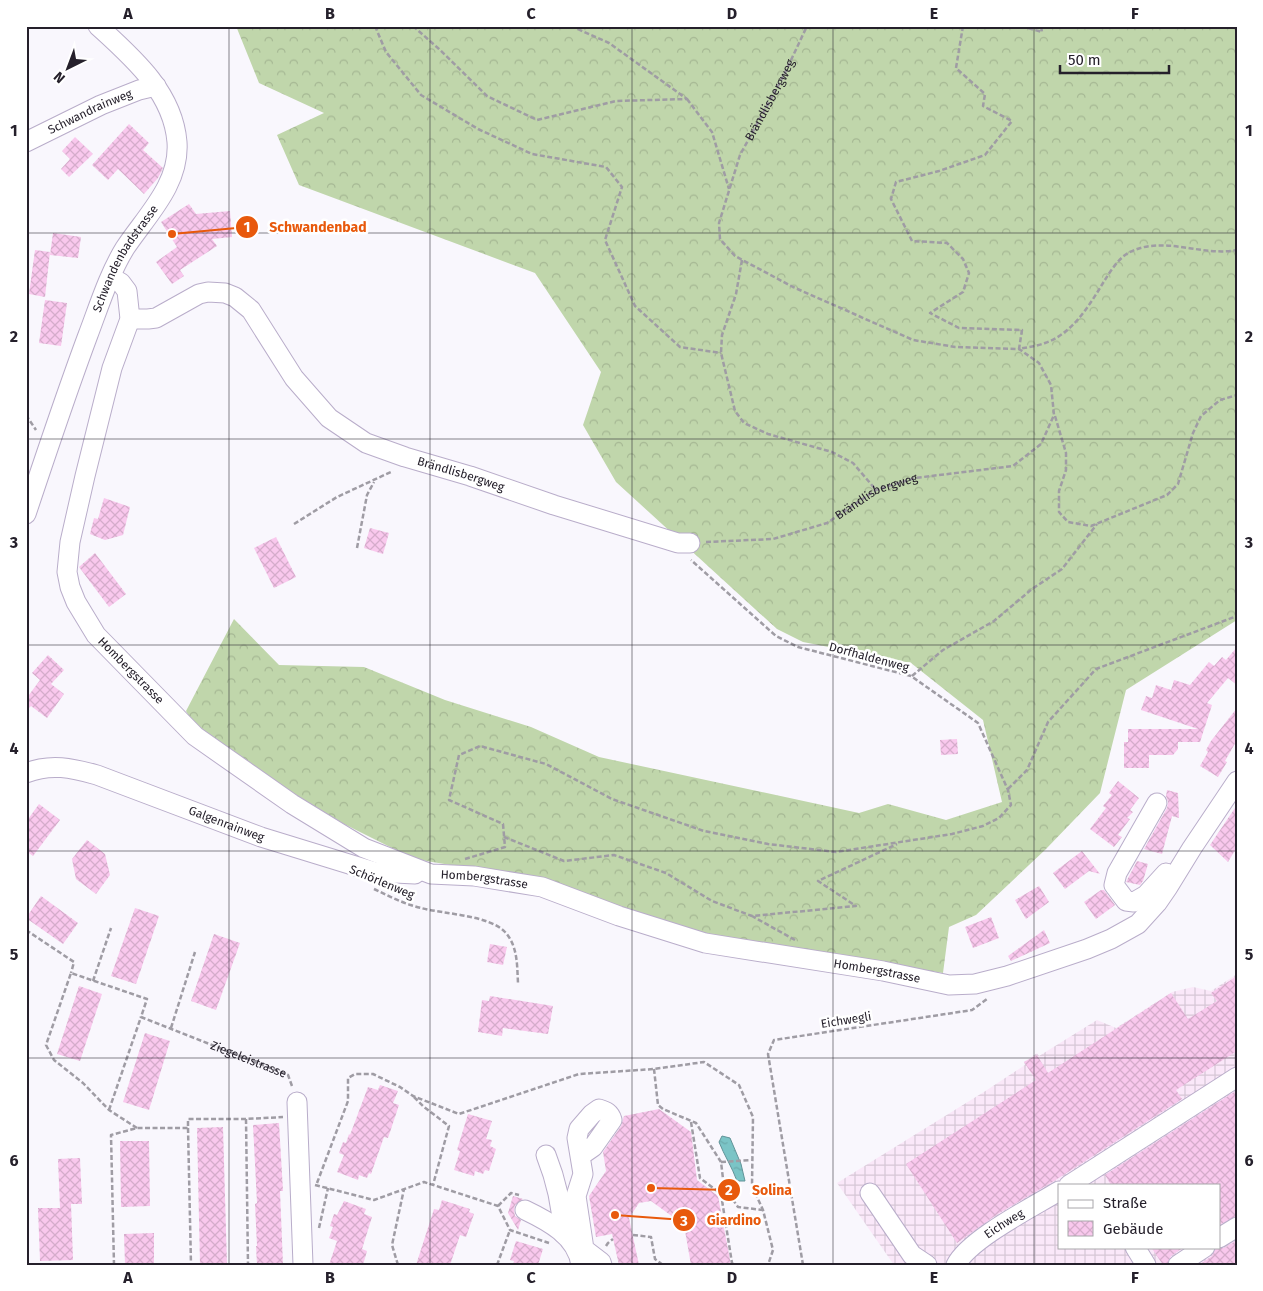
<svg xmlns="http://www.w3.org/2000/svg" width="1263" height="1291" font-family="'Fira Sans',sans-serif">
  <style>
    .industrial { fill: url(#industrial-grid); fill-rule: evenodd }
    .forest { fill: url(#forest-crowns) }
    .water { fill: url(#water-ripples); stroke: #619398 }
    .building { fill: url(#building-cross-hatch) }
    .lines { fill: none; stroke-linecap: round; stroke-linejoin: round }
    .minor-casing { stroke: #b9adca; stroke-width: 21 }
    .path { stroke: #9f9ca4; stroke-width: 2.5; stroke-dasharray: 5 2.5; stroke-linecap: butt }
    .minor { stroke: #fff; stroke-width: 19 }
    .grid { fill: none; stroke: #25202b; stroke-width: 1; stroke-opacity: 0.55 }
    .labels { text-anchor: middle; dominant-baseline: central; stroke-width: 5; stroke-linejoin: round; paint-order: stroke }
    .street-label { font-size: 12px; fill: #25202b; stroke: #fff }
    .leader { fill: none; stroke: #e8590c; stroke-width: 2 }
    .callout-dot { fill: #e8590c; stroke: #fff; stroke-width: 2 }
    .mark-label { font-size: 15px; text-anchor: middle; font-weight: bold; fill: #fff }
    .callout-label { font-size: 14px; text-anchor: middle; font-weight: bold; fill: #e8590c; stroke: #fff; stroke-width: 5; stroke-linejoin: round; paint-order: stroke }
    .neatline { fill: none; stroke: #25202b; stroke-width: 2 }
    .grid-label { font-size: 16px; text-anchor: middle; font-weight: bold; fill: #25202b }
  </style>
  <defs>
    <pattern id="industrial-grid" width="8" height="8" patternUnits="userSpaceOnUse" patternTransform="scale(1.25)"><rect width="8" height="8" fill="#fae8f9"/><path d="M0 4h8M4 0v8" fill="none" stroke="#d6c7d6"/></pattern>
    <pattern id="forest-crowns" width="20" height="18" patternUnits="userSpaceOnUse" patternTransform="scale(1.25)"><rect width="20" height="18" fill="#c0d6ab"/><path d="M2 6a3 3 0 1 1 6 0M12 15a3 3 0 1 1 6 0" fill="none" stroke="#a5b793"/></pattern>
    <pattern id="water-ripples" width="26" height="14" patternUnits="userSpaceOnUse" patternTransform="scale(1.25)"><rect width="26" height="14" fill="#7bc4c6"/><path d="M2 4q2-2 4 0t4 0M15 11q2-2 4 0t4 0" fill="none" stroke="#6aa8aa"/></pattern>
    <pattern id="building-cross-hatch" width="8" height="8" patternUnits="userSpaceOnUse" patternTransform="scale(1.25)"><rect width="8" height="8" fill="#f9c8ed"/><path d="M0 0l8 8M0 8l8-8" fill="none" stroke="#d5accb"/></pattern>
  </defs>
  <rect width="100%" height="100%" fill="#f9f7fd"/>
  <path class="industrial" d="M1237,974V1265H988L987,1263L894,1265L837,1183L987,1090L1025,1065L1024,1062L1037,1053L1039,1056L1097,1020L1116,1028L1172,992L1193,987L1211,991ZM1059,1185H1219V1247H1059Z"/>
  <path class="forest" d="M236,26H1237V620L1126,690L1100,793L1046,849L976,915L949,927L943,973L706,937L548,881L414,859L296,800L196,729L186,711L234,619L279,665L364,667L445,700L531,727L599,757L859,813L888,804L946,820L1002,802L983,720L911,663L803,642L777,629L616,482L583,425L601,372L535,273L299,185L277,135L324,113L259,83Z"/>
  <path class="water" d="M722,1136L730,1138L741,1164L745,1181H737C732,1167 724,1155 719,1142Z"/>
  <path class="building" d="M129,124L149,143L143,150L163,168L158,178L144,194L118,169L108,180L92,165Z
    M75,137L93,154L69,177L61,169L70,159L62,151Z
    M189,204L196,214L230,211L232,237L212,239L217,246L180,270L184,276L172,284L156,262L177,247L161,222Z
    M53,233L81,237L78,258L50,255Z
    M35,250L50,252L45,297L29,294Z
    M45,300L67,303L61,346L39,343Z
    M104,498L130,507L123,535L105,540L90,534L94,518L98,519Z
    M370,528L389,533L383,554L364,548Z
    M276,537L296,577L274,588L254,548Z
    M95,553L126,594L109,607L79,567Z
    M1237,647V685L1228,678L1207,703L1212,705L1200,742H1178V749L1173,755H1149V768H1124V742H1128V729H1198L1141,710L1146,696L1152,698L1156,685L1171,690L1174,680L1190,685L1209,662L1214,666L1222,657L1226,660Z
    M48,655L64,670L51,684L64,694L47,718L31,706L29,708L26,706V699L40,680L32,673Z
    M1237,708V740L1225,761L1227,762L1218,777L1200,766L1208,752L1206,750L1211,741Z
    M957,739L958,754L941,755L940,740Z
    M1118,781L1139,798L1130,810L1133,812L1127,818L1130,819L1118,835L1122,837L1114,847L1090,829L1106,808L1103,806L1112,795L1109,793Z
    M1167,790L1178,793L1179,818L1172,816L1162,854L1144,849L1167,808L1168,802L1166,796Z
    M39,804L60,820L33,856L26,851V822Z
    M1237,805V847L1228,862L1210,845Z
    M87,840L105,854L110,875L96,894L76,879L72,859Z
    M1082,851L1100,874L1089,871L1065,889L1053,873Z
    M1137,861L1148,864L1143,881L1140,885L1126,882Z
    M1039,886L1049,902L1026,919L1015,900Z
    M1101,890H1104L1115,905L1096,919L1084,902Z
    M41,896L78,923L63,944L26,918Z
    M135,908L159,916L136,984L111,976Z
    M991,917L999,938L973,948L965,927Z
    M1044,930L1050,943L1011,961L1008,956Z
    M214,934L240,943L216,1010L191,1001Z
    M490,944L507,947L503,965L487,962Z
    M1237,976V1051L1176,1090L1182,1099L1054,1181L996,1215L957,1243L906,1164L1036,1080L1024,1062L1037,1055L1048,1073L1171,993L1188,1019L1217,1001L1211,993Z
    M79,986L102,994L80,1061L57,1054Z
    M490,996L553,1006L548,1034L503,1028L502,1036L478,1032L482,1000L489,1001Z
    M145,1033L170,1041L149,1110L123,1102Z
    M380,1085L398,1091L393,1103L399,1105L388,1138L384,1137L371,1174L369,1173L367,1178L359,1175L358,1180L337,1172L344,1155L339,1153L343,1142L346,1143L349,1134L350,1135L368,1087L378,1090Z
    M1234,1092L1237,1096V1216L1219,1225V1185H1111L1105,1175Z
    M659,1109L691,1132L697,1180L718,1196L731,1265H691L684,1225L651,1201L639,1203L629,1218L639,1265H619L612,1234L596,1237L589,1196L606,1171L603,1152L621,1126L624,1116Z
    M468,1114L492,1121L486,1139L492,1140L490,1146L496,1149L489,1171L485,1170L483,1174L475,1171L474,1176L454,1170L460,1151L457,1150Z
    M279,1123L283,1191H280L283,1265H257L256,1246H257L255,1204L257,1203L253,1125Z
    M223,1127L227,1265H200L197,1128Z
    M120,1141H149L150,1206L121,1207Z
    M80,1158L82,1204H71L73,1260L40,1261L38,1208H60L58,1159Z
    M513,1196L523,1199L515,1205L514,1210L515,1216L521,1220L518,1230L508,1213Z
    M442,1200L470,1209L469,1212L474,1214L466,1237L460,1235L450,1265H416L434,1209L439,1210Z
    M344,1201L366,1209L364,1214L372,1217L362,1249L367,1251L363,1265H329L337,1241L329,1238L333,1227L330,1226L334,1214L337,1215Z
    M154,1233V1265H125L124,1234Z
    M1237,1240V1265H1199L1212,1256L1216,1248H1224Z
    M516,1241L543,1249L538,1265H513L514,1261L510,1260Z
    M1151,1247H1184L1171,1256L1167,1265H1163Z"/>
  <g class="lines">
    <g class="minor-casing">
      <g id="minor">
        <path id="s3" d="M26,142L101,105L139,90L156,86"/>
        <path id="s4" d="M111,277L121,283L127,291L130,319L112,368L85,476L70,542L67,572L70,587L76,602L96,635L195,736L292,804L364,848L431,874L474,876L542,887L619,916L705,943L883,971L949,985L975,984L1007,976L1087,949L1111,939L1138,924L1157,903L1168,887L1192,848L1237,781"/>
        <path id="s5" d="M130,319H148L156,318L199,294L208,292L225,293L235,297L251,310L294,378L329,418L366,443L405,457L470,476L554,505L678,543H690"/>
        <path id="s6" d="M26,514C46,454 66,394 88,335C99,306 109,274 125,248C147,215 180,184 177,142C173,92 132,57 98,26"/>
        <path id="s7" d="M26,773C51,763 72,768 97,775L261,837L375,872L415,874"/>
        <path d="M1157,803L1117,873L1114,885L1126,901L1134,902L1146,895L1166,873"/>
        <path d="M297,1102L303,1265"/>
        <path d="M546,1155C556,1180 562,1206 563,1233"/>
        <path d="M580,1156L593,1147L612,1120C610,1113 606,1111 599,1109L592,1114L579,1129L577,1138L583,1174L576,1196L584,1249L601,1262L602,1265"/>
        <path d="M1069,1185L1237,1077"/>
        <path d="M870,1193L912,1255L927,1265"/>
        <path d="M525,1210C548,1221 577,1236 581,1265"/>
        <path d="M1219,1238L1237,1227"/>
        <path d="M1135,1247L1146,1265"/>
        <path id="s8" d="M956,1265C969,1239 1033,1207 1059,1191"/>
        <path d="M1178,1265L1205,1247"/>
      </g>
    </g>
    <g class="path">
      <path d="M375,26L386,52L421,95L478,129L532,154L606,167L622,187L605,240L635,306L680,347L721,353"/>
      <path d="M413,26L439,49L487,96L537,120L616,101L687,99L609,43L571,26"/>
      <path d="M963,26L956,68L985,94L983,106L1012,121L985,155L939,171L896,182L891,199L912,241L947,243L963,259L969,273L963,292L930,313L959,328L1022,330L1019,349C1028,347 1037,346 1045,343C1072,334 1089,306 1103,283C1110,272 1118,258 1130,252C1164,235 1202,257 1237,250"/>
      <path d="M1021,26L1042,32L1041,26"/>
      <path d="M687,99L712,132L729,189"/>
      <path d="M742,260L736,294L722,335L721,353L735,411L744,423L768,434L832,452L853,463L876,490"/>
      <path d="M26,415L36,430"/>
      <path d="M1055,416L1066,453V470L1059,491V512L1068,522L1091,526L1167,495L1178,484L1193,433L1201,416L1220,400L1237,395"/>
      <path d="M294,524L337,497L393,471"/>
      <path id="s1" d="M706,542L773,539L827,523L876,490L915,478L1013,466L1041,444L1054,415L1051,385L1039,363L1019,349L955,347L913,340L793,287L735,256L720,239L719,223L740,155L784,75L807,26"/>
      <path d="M357,548L367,495L374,482"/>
      <path d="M912,676L943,650L994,621L1032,589L1062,569L1097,524"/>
      <path d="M1008,789L1027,770L1048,722L1096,669L1237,616"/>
      <path d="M504,837L564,861L614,855L666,873L712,901L752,916"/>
      <path d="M465,859L505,847L503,824L449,800L459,755L480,746L546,764L612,799L704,831L768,844L836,852L952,834L983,826L999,818L1011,805L1008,790L978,723L911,676L798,647L776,636L691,560"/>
      <path d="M374,889C389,896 404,904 421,908C443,914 489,915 505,932C518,946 517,966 518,983"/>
      <path d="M26,930L74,962L71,973"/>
      <path d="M795,940L752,916L856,906L818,881L897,844"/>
      <path d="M93,981L111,928"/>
      <path d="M171,1028L195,952"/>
      <path d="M654,1069L658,1105L663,1109L696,1123L721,1162L724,1187L738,1207L763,1210"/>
      <path d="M414,1097L424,1107L449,1126L433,1185"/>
      <path d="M109,1110L141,1017"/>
      <path d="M246,1119L248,1265"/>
      <path d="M691,1122L700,1178L721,1194L732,1263L734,1265"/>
      <path id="s2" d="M137,1128L109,1110L83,1083L54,1060L46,1045L71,973L147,999L141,1017L288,1075L292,1086"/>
      <path d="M188,1128L191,1265"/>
      <path d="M721,1162L751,1160"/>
      <path d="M317,1183L348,1101V1078L355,1074H373L400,1087L413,1096L459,1114L579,1074L654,1069L704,1062L739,1085L753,1117L752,1186L763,1210L773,1250L768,1265"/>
      <path d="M315,1185L374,1200L424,1182L498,1206L510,1230L549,1243"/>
      <path d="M498,1206L511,1193L519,1195"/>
      <path d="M319,1228L328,1188"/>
      <path d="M633,1235L651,1237L655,1259L663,1265"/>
      <path d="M606,1246L608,1243L613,1239"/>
      <path d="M114,1265L111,1135L137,1128H188V1119H246L283,1117"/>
      <path d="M398,1265L392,1245L404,1189"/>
      <path d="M497,1265L510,1230"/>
      <path d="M803,1265L768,1054L774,1040L972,1010L987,999"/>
    </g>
    <use href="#minor" class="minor"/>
  </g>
  <path class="grid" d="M229,26V1265M430,26V1265M632,26V1265M833,26V1265M1034,26V1265M26,233H1237M26,439H1237M26,645H1237M26,851H1237M26,1058H1237"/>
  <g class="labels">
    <g class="street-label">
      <text stroke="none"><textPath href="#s1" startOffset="945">Brändlisbergweg</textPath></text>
      <text stroke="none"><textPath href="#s3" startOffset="71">Schwandrainweg</textPath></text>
      <text stroke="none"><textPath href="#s6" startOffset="275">Schwandenbadstrasse</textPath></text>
      <text stroke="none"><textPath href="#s5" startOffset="411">Brändlisbergweg</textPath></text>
      <text stroke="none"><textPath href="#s1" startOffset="180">Brändlisbergweg</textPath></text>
      <text transform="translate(869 657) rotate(15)">Dorfhaldenweg</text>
      <text stroke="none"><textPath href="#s4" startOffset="431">Hombergstrasse</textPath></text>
      <text stroke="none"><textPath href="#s7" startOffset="211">Galgenrainweg</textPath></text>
      <text stroke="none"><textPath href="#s4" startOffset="851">Hombergstrasse</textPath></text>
      <text transform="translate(382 882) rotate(23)">Schörlenweg</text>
      <text stroke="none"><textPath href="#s4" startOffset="1256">Hombergstrasse</textPath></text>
      <text transform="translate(846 1020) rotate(-9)">Eichwegli</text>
      <text stroke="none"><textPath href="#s2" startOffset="416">Ziegeleistrasse</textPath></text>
      <text stroke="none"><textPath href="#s8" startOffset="64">Eichweg</textPath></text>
    </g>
  </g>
  <path class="leader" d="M172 234L247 227M651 1188L729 1190M615 1215L684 1220"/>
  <g class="callout-dot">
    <circle cx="172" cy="234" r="5"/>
    <circle cx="651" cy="1188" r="5"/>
    <circle cx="615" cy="1215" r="5"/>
    <circle cx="247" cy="227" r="12"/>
    <circle cx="729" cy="1190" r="12"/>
    <circle cx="684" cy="1220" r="12"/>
  </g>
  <g class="mark-label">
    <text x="247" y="232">1</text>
    <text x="729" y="1195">2</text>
    <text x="684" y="1226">3</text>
  </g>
  <g class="callout-label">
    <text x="318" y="232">Schwandenbad</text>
    <text x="772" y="1195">Solina</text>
    <text x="734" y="1225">Giardino</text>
  </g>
  <rect width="1263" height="1291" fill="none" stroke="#ffffff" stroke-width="55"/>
  <rect x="1058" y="1184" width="162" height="65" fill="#ffffff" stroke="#a8a6aa"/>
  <rect x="1068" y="1200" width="25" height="8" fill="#ffffff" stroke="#a8a6aa"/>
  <text x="1103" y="1208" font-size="15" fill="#25202b">Straße</text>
  <rect x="1068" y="1221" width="25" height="15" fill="url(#building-cross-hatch)" stroke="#a8a6aa"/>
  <text x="1103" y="1234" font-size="15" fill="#25202b">Gebäude</text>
  <g transform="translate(68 68) rotate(222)" stroke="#ffffff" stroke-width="4" paint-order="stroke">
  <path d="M0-4L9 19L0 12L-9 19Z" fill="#25202b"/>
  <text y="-8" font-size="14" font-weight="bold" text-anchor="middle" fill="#25202b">N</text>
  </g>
  <path d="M1060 65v8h109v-8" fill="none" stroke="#25202b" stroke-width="2.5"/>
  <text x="1068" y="65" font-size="15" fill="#25202b" stroke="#ffffff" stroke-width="4" paint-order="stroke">50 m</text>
  <rect x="28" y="28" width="1208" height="1236" class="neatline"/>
  <g class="grid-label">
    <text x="128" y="19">A</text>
    <text x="330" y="19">B</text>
    <text x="531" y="19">C</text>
    <text x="732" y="19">D</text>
    <text x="934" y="19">E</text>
    <text x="1135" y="19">F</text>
    <text x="14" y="136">1</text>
    <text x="1249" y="136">1</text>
    <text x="14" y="342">2</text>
    <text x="1249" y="342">2</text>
    <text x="14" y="548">3</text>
    <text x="1249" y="548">3</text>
    <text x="14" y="754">4</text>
    <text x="1249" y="754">4</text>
    <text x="14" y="960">5</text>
    <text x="1249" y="960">5</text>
    <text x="14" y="1166">6</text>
    <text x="1249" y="1166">6</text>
    <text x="128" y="1283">A</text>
    <text x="330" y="1283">B</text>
    <text x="531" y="1283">C</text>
    <text x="732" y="1283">D</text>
    <text x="934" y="1283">E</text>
    <text x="1135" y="1283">F</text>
  </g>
</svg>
